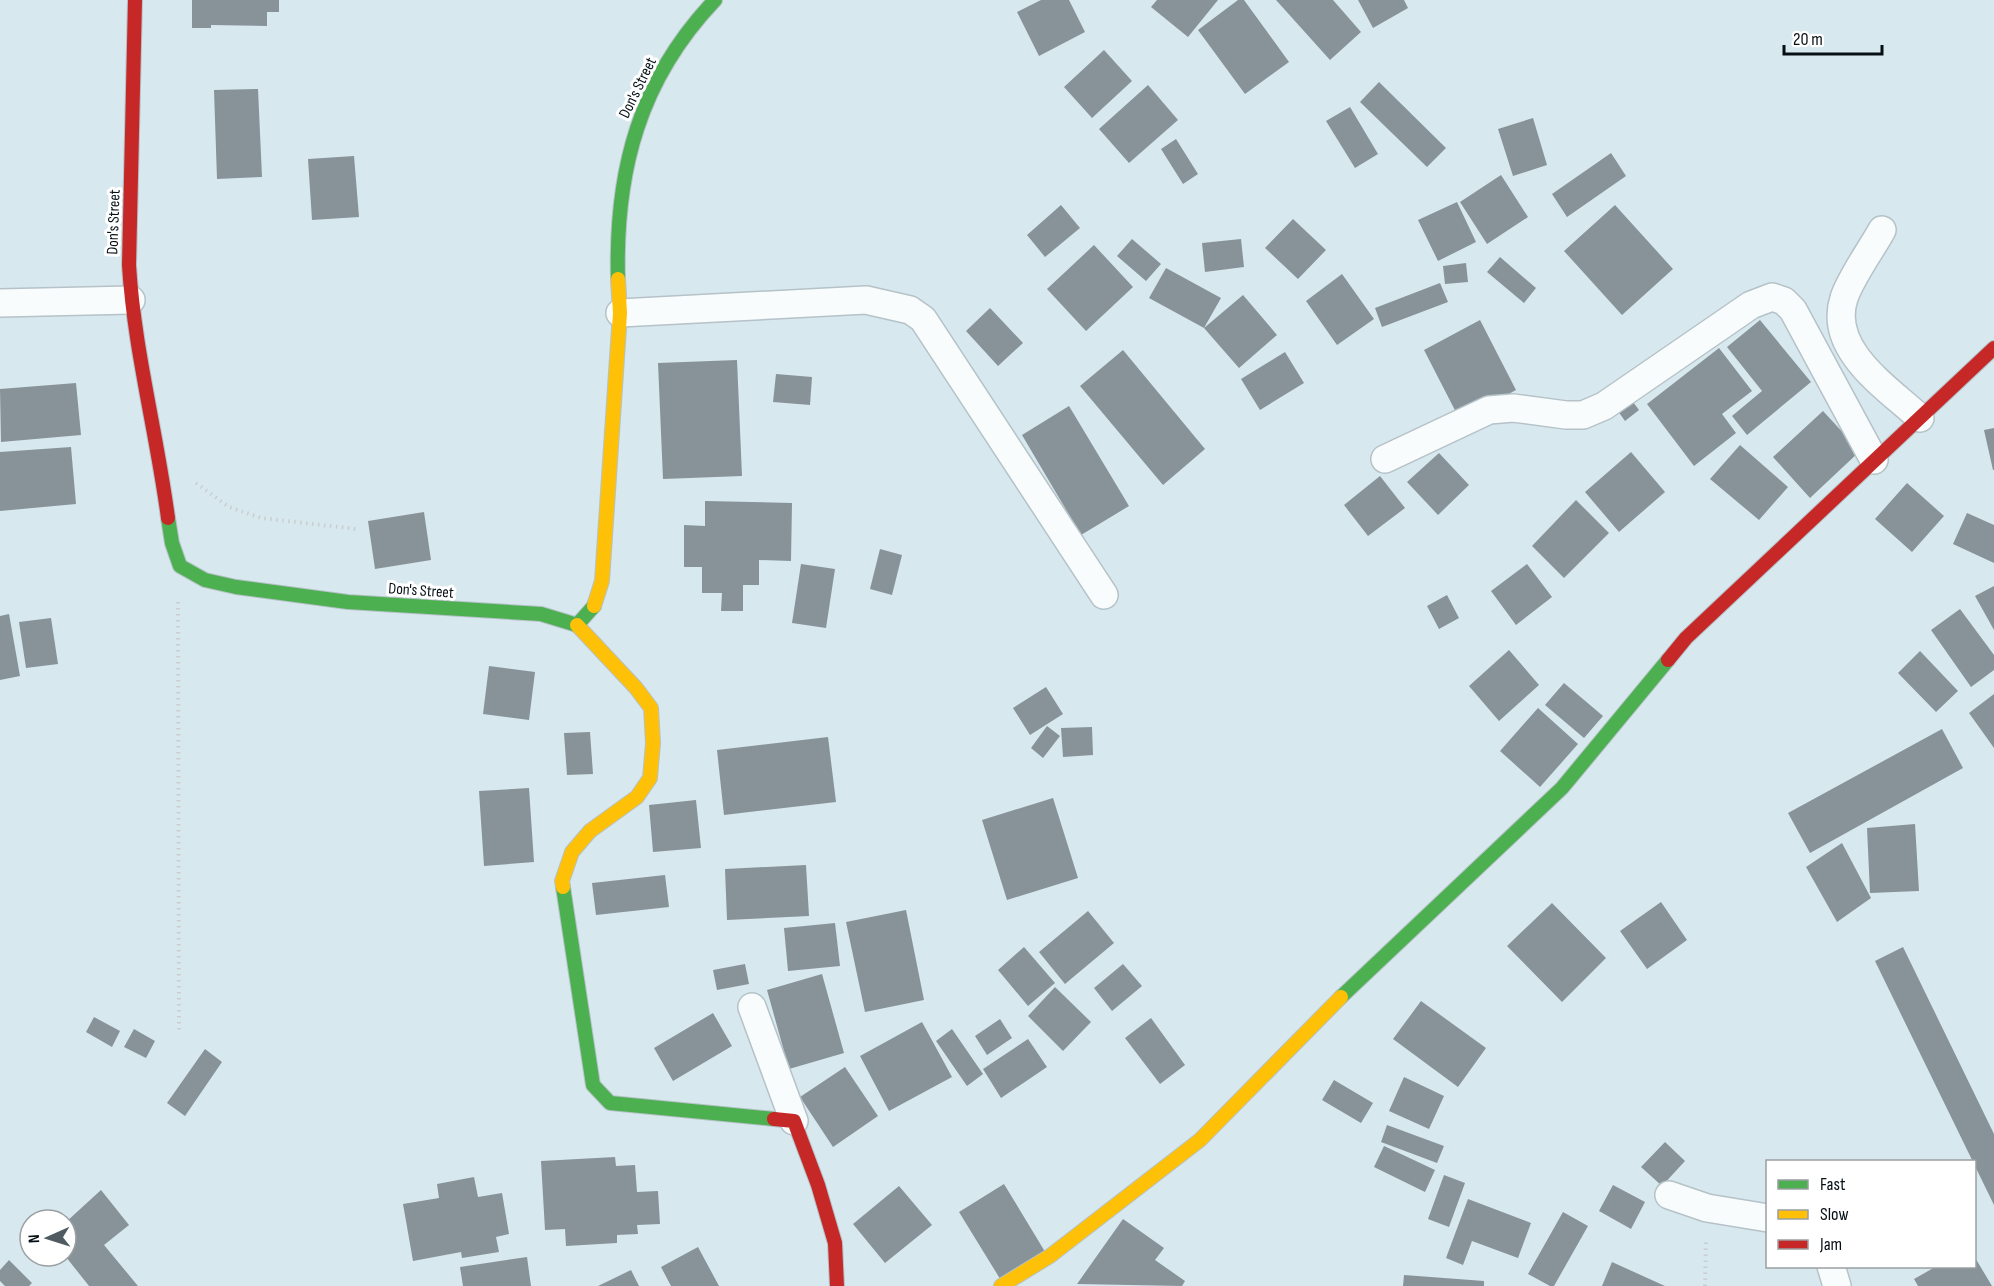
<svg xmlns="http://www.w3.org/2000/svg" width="1994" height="1286" font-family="'Sofia Sans Condensed',sans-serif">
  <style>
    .building { fill: #879398 }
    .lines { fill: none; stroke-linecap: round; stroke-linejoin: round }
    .street-casing { stroke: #b5c2c7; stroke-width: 30 }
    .fast-casing { stroke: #b5c2c7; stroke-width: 16 }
    .slow-casing { stroke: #b5c2c7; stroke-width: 16 }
    .jam-casing { stroke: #b5c2c7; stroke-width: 16 }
    .path { stroke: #caced0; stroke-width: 4; stroke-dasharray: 1.5 4.5; stroke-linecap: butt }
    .street { stroke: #f9fcfd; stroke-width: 27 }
    .fast { stroke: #4caf50; stroke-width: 14 }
    .slow { stroke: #ffc107; stroke-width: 14 }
    .jam { stroke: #c62828; stroke-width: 14 }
    .labels { text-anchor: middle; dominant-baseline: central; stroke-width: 6; stroke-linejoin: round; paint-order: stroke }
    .street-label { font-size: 16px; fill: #050f14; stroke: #fff }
  </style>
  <rect width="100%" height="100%" fill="#d8e8ef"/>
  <path class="building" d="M192,0H279V12H267V26L211,25V28H192Z
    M1041,0H1069L1085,32L1039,56L1017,12Z
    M1157,0H1218L1188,37L1151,7Z
    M1238,0H1244L1289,62L1245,94L1198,30Z
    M1276,0H1333L1361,32L1330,60Z
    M1358,0H1404L1408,8L1373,28Z
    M1104,50L1132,81L1092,118L1064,87Z
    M1379,82L1446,148L1427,167L1360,102Z
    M1148,85L1178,120L1129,163L1099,129Z
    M258,89L262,177L217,179L214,90Z
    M1350,107L1378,154L1355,168L1326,121Z
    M1533,118L1547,165L1513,176L1498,129Z
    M1176,139L1198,174L1183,184L1161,149Z
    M1611,153L1626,176L1567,217L1552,194Z
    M354,156L359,217L312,220L308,159Z
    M1501,175L1528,217L1487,244L1460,202Z
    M1457,202L1476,242L1438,261L1418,220Z
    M1061,205L1080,228L1045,257L1027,235Z
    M1615,205L1673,269L1622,315L1564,251Z
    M1293,219L1326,250L1298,279L1265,248Z
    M1132,239L1161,264L1146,281L1117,256Z
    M1241,239L1244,267L1205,272L1202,243Z
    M1094,245L1133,287L1086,331L1047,289Z
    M1500,257L1536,288L1524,303L1487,272Z
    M1466,263L1468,282L1445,284L1443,266Z
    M1166,268L1221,298L1204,328L1243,295L1277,335L1239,368L1204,328L1149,298Z
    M1342,274L1374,319L1337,345L1306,301Z
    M1440,283L1448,302L1382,327L1375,308Z
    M990,308L1023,343L998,366L966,331Z
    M1480,320L1516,390L1460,420L1424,350Z
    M1760,320L1811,382L1747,435L1732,416L1762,391L1727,347Z
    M1719,348L1752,391L1722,414L1736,433L1694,466L1647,404Z
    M1123,350L1205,449L1163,485L1080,386Z
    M1285,352L1304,383L1260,410L1241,379Z
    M737,360L742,476L663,479L658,363Z
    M776,374L812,377L810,405L773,402Z
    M76,383L81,435L1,442L0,389Z
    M1627,394L1639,410L1625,421L1613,404Z
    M1069,406L1129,506L1081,535L1022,435Z
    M1823,411L1860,451L1810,498L1773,457Z
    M1994,428V470H1993L1984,430Z
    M1740,445L1788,487L1759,520L1710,479Z
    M71,447L76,504L0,511V452Z
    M1631,452L1665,492L1619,532L1585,492Z
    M1439,453L1469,485L1438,515L1407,482Z
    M1380,476L1405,508L1368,536L1344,505Z
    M1907,483L1944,516L1912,552L1875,519Z
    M1576,500L1609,533L1564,578L1532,546Z
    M705,501L792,503L791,561L759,560V585H743V611H721L722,593H702V567H684V525L705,526Z
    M424,512L431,560L375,569L368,521Z
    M1967,513L1994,525V563L1953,544Z
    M880,549L902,555L892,595L870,589Z
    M801,564L835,569L826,628L792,623Z
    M1527,564L1552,597L1516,625L1491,591Z
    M1994,586V630L1975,596Z
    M1447,595L1459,618L1439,629L1427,606Z
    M1960,609L1994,655V670L1971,687L1931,630Z
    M9,614L20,676L0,680V616Z
    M51,618L58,664L26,668L19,622Z
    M1509,650L1539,685L1499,721L1469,686Z
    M1920,651L1958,691L1936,712L1898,673Z
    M489,666L535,672L529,720L483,714Z
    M1564,683L1603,716L1584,738L1545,705Z
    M1046,687L1063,714L1030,735L1013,708Z
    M1994,694V748L1969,713Z
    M1538,708L1578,744L1540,787L1500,751Z
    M1047,726L1060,736L1043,758L1031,748Z
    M1092,727L1093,755L1063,757L1061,728Z
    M1942,729L1963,768L1810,853L1788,813Z
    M590,732L593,774L567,775L564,733Z
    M828,737L836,802L724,815L717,750Z
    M529,788L534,862L484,866L479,791Z
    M1053,798L1078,878L1007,900L982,820Z
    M696,800L701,848L653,852L649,805Z
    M1915,824L1919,891L1870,893L1867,828Z
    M1842,843L1871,898L1837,922L1806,867Z
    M806,865L809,916L727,920L725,869Z
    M665,875L669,907L596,915L592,883Z
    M1661,902L1687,940L1647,969L1620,931Z
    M1552,903L1606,958L1562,1002L1507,946Z
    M906,910L924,1000L865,1012L846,922Z
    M1088,911L1114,943L1065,984L1039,952Z
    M835,923L840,966L788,971L784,928Z
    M1024,947L1055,983L1028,1006L998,970Z
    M1903,947L1994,1134V1205L1875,961Z
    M745,964L749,984L717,990L713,970Z
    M1123,964L1142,986L1112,1011L1094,988Z
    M822,974L844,1053L789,1069L767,990Z
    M1055,987L1091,1022L1063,1051L1028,1016Z
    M1421,1001L1486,1048L1458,1087L1393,1039Z
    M713,1013L732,1046L673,1081L654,1048Z
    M94,1017L120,1031L112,1047L86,1032Z
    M1151,1018L1185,1065L1160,1084L1125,1038Z
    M1000,1019L1012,1038L987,1055L975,1036Z
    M922,1022L952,1077L889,1111L860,1056Z
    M134,1029L155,1041L146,1058L124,1047Z
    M952,1029L983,1074L967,1086L936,1041Z
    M1028,1039L1047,1067L1001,1098L983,1069Z
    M205,1049L222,1062L185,1116L167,1103Z
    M845,1067L878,1116L833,1147L800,1097Z
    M1404,1077L1444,1096L1429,1129L1389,1111Z
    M1334,1080L1373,1103L1361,1123L1322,1100Z
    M1387,1125L1444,1146L1437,1163L1381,1142Z
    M1665,1142L1685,1161L1662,1186L1641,1167Z
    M1384,1146L1435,1170L1425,1192L1374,1167Z
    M615,1157L616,1166L635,1165L637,1192L658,1191L660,1224L637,1225L638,1234L617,1235V1243L566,1246L565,1229L545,1230L541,1161Z
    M1444,1175L1465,1183L1449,1227L1428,1219Z
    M474,1177L478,1197L502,1193L509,1234L496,1237L499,1252L462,1258L461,1252L413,1261L403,1204L439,1198L437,1184Z
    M1004,1184L1047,1255L1002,1282L959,1212Z
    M1613,1185L1645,1202L1631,1229L1599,1211Z
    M899,1186L932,1225L885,1263L853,1224Z
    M101,1190L129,1225L104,1245L138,1286H89L66,1257V1222Z
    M1468,1199L1531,1223L1518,1258L1472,1241L1463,1265L1446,1258Z
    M1563,1212L1588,1226L1554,1286H1550L1528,1274Z
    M1123,1219L1164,1248L1155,1260L1185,1281L1182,1286L1077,1284Z
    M698,1247L719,1286H671L661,1267Z
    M1974,1256L1992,1286H1918L1914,1279L1937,1266H1974Z
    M527,1257L531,1286H463L460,1267Z
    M9,1260L32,1283L29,1286H5L0,1281V1270Z
    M1612,1262L1665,1286H1602Z
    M631,1270L639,1286H598Z
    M1404,1275L1484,1281V1286H1403Z"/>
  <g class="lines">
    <g class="street-casing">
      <path id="street" d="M1882,230C1871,250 1851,277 1844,298C1827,350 1888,388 1920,418
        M0,303L131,300
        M620,313L866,300L910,310L923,319L1104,595
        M1385,459L1489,410L1513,408L1566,415H1583L1604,406L1751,305L1772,297L1784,301L1793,310L1874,460
        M752,1007L794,1121
        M1669,1195L1707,1208L1768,1218
        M1831,1266L1837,1286"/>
    </g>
    <g class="fast-casing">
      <path id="fast" d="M618,279C615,171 639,80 715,0
        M168,518L172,543L180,566L205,580L236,587L348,602L541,614L577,625L594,606
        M563,887L593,1085L610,1103L774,1119
        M1341,997L1562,788L1668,660"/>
    </g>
    <g class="slow-casing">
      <path id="slow" d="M594,606L602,581L620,313L618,279
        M563,887L562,881L572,852L590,831L637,797L650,778L653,743L651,708L636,688L577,625
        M1001,1286L1050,1256L1200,1140L1341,997"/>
    </g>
    <g class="jam-casing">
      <path id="jam" d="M135,0L129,265C134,349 157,434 168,518
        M1668,660L1686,638L1994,348
        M774,1119L794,1121L818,1185L835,1243L837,1286"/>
    </g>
    <path class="path" d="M196,483L229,507L261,518L356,529
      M178,602L179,1032
      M1705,1286L1706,1239"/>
    <use href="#street" class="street"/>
    <use href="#fast" class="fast"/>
    <use href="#slow" class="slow"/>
    <use href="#jam" class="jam"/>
  </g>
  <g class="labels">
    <g class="street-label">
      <text transform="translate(638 88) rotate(-64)">Don's Street</text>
      <text transform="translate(114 222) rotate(-88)">Don's Street</text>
      <text transform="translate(421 591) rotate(4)">Don's Street</text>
    </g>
  </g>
  <rect x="1766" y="1160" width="210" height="108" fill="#ffffff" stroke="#9b9fa1" stroke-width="1.5"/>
  <rect x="1778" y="1180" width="30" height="9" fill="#4caf50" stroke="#9b9fa1" stroke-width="1.5"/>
  <text x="1820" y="1190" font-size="18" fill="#050f14">Fast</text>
  <rect x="1778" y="1210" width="30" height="9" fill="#ffc107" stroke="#9b9fa1" stroke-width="1.5"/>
  <text x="1820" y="1220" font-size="18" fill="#050f14">Slow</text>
  <rect x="1778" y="1240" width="30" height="9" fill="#c62828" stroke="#9b9fa1" stroke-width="1.5"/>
  <text x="1820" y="1250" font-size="18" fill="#050f14">Jam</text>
  <g transform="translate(48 1238) rotate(267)"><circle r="28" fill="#ffffff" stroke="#9b9fa1" stroke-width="1.5"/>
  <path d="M0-4.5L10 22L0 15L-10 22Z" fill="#4f5b61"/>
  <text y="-9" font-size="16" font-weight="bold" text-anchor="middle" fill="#050f14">N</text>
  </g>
  <path d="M1784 45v9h98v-9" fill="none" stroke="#050f14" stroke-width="3"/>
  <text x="1793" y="45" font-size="18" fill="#050f14" stroke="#ffffff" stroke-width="4.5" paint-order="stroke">20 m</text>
</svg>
